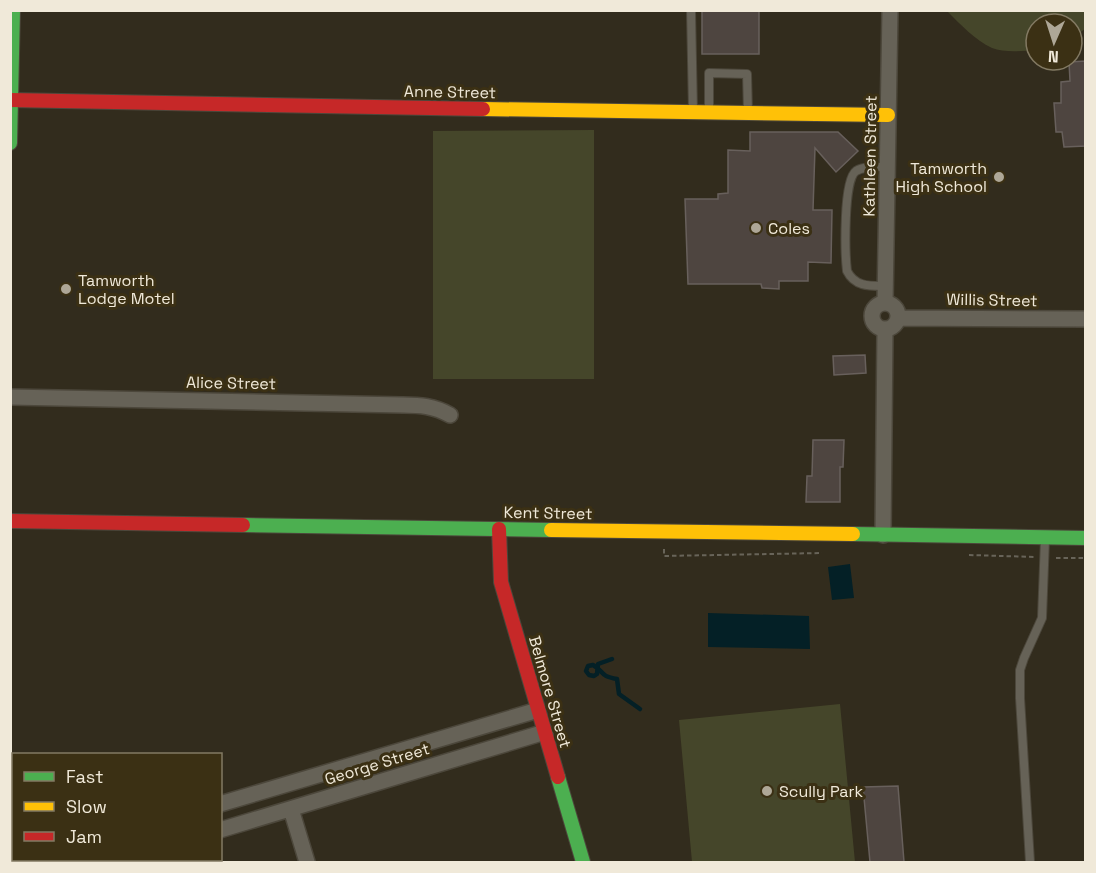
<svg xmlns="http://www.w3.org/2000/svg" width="1096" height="873" font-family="'Space Grotesk',sans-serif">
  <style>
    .green { fill: #45462a }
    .water { fill: #042026 }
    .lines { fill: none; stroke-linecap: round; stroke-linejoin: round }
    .stream { stroke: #042026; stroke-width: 4.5 }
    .building { fill: #4e4540; stroke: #68605c; stroke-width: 1.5 }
    .lane-casing { stroke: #4c473b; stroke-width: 10 }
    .street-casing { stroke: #4c473b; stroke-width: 18 }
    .fast-casing { stroke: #4c473b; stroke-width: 16 }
    .slow-casing { stroke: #4c473b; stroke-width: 16 }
    .jam-casing { stroke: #4c473b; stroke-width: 16 }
    .path { stroke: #686459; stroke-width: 2; stroke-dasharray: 4.5 3; stroke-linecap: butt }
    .lane { stroke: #666257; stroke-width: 8 }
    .street { stroke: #666257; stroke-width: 15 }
    .fast { stroke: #4caf50; stroke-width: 14 }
    .slow { stroke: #ffc107; stroke-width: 14 }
    .jam { stroke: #c62828; stroke-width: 14 }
    .poi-dot { fill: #aea797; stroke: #3b3014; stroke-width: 2 }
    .labels { text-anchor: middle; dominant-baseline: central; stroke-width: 6; stroke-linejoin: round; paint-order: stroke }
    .street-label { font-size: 16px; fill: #f0e9d9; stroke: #3b3014 }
    .poi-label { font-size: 16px; fill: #f0e9d9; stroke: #3b3014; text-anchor: start }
  </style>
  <rect width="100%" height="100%" fill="#322c1d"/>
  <path class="green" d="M947,11H1085V29L1072,38V24H1036V50C1024,51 1004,53 992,48C975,40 960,24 947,11Z
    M594,130V379H433V131Z
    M840,704L855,862H692L679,720Z"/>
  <path class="water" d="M850,564L854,598L832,600L828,567Z
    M708,613L809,616L810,649L708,647Z"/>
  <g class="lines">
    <path class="stream" d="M612,659L598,664L597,674L594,676L589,675L586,671L588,666L593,665C605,672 599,676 617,679L619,694L640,709"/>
  </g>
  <path class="building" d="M702,10H759V54H702Z
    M1086,61V146L1064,147L1062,132H1056L1054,103H1061V82L1070,81L1069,62Z
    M750,132H838L858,151L836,172L815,148L813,210H832L831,263L808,262V281H779V289L762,288L761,284H688L685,199H718V194L728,193V150L750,151Z
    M865,355L866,373L834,375L833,356Z
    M813,440H844L843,467H840V502H806L807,476H812Z
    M898,786L904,862H870L863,787Z"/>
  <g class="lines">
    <g class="lane-casing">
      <path id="lane" d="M691,10L693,112
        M709,112V73L747,74L748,113
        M885,286C870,286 855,287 847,271C845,254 843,180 856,171C864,166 878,167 888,167
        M1030,862L1020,698V670L1024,658L1042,618L1045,539"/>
    </g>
    <g class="street-casing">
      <path id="street" d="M872 316a13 13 0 1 1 26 0a13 13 0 1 1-26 0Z
        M885,303L890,10
        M898,318L1086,319
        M10,397L403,405C420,405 434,406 450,415
        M883,535L885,330
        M220,804L538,710
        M291,809L307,862
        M220,830L545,732
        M10,854L14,855
        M26,860L27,862
        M112,862L122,860"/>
    </g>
    <g class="fast-casing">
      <path id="fast" d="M10,143L13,10
        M243,525L551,530
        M853,534L1086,538
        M558,777L583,862"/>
    </g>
    <g class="slow-casing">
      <path id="slow" d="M483,109L888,115
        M551,530L853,534"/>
    </g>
    <g class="jam-casing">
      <path id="jam" d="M10,100L483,109
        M10,521L243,525
        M499,529L501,582L558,777"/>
    </g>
    <path class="path" d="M664,549V556L822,553
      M969,555L1035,557
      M1056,558H1086"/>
    <use href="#lane" class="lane"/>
    <use href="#street" class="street"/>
    <use href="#fast" class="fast"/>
    <use href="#slow" class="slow"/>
    <use href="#jam" class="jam"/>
  </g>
  <g class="poi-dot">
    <circle cx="999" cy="177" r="6"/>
    <circle cx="756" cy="228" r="6"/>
    <circle cx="66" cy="289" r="6"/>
    <circle cx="767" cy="791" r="6"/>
  </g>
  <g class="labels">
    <g class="street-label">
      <text transform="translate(450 92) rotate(1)">Anne Street</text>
      <text transform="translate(870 156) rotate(-89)">Kathleen Street</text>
      <text transform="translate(992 300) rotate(1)">Willis Street</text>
      <text transform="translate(231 383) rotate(1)">Alice Street</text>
      <text transform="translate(548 513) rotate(1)">Kent Street</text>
      <text transform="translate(550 692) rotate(74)">Belmore Street</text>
      <text transform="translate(377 764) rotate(-17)">George Street</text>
    </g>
    <g class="poi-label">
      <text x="987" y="168" text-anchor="end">Tamworth<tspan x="987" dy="18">High School</tspan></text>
      <text x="768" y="228">Coles</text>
      <text x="78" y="280">Tamworth<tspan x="78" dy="18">Lodge Motel</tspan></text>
      <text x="779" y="791">Scully Park</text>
    </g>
  </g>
  <rect width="1096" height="873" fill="none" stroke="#f0e9d9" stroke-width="24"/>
  <rect x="12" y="753" width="210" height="108" fill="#3b3014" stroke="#837a63" stroke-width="1.5"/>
  <rect x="24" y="772" width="30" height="9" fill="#4caf50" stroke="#837a63" stroke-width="1.5"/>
  <text x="66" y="783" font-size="18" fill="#f0e9d9">Fast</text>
  <rect x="24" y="802" width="30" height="9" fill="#ffc107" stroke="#837a63" stroke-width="1.5"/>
  <text x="66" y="813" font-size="18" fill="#f0e9d9">Slow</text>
  <rect x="24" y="832" width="30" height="9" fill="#c62828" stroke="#837a63" stroke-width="1.5"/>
  <text x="66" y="843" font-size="18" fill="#f0e9d9">Jam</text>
  <g transform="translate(1054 42) rotate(183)"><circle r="28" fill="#3b3014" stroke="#837a63" stroke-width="1.5"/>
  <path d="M0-4.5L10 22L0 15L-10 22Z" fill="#aea797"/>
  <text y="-9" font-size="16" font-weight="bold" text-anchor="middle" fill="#f0e9d9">N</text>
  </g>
</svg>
